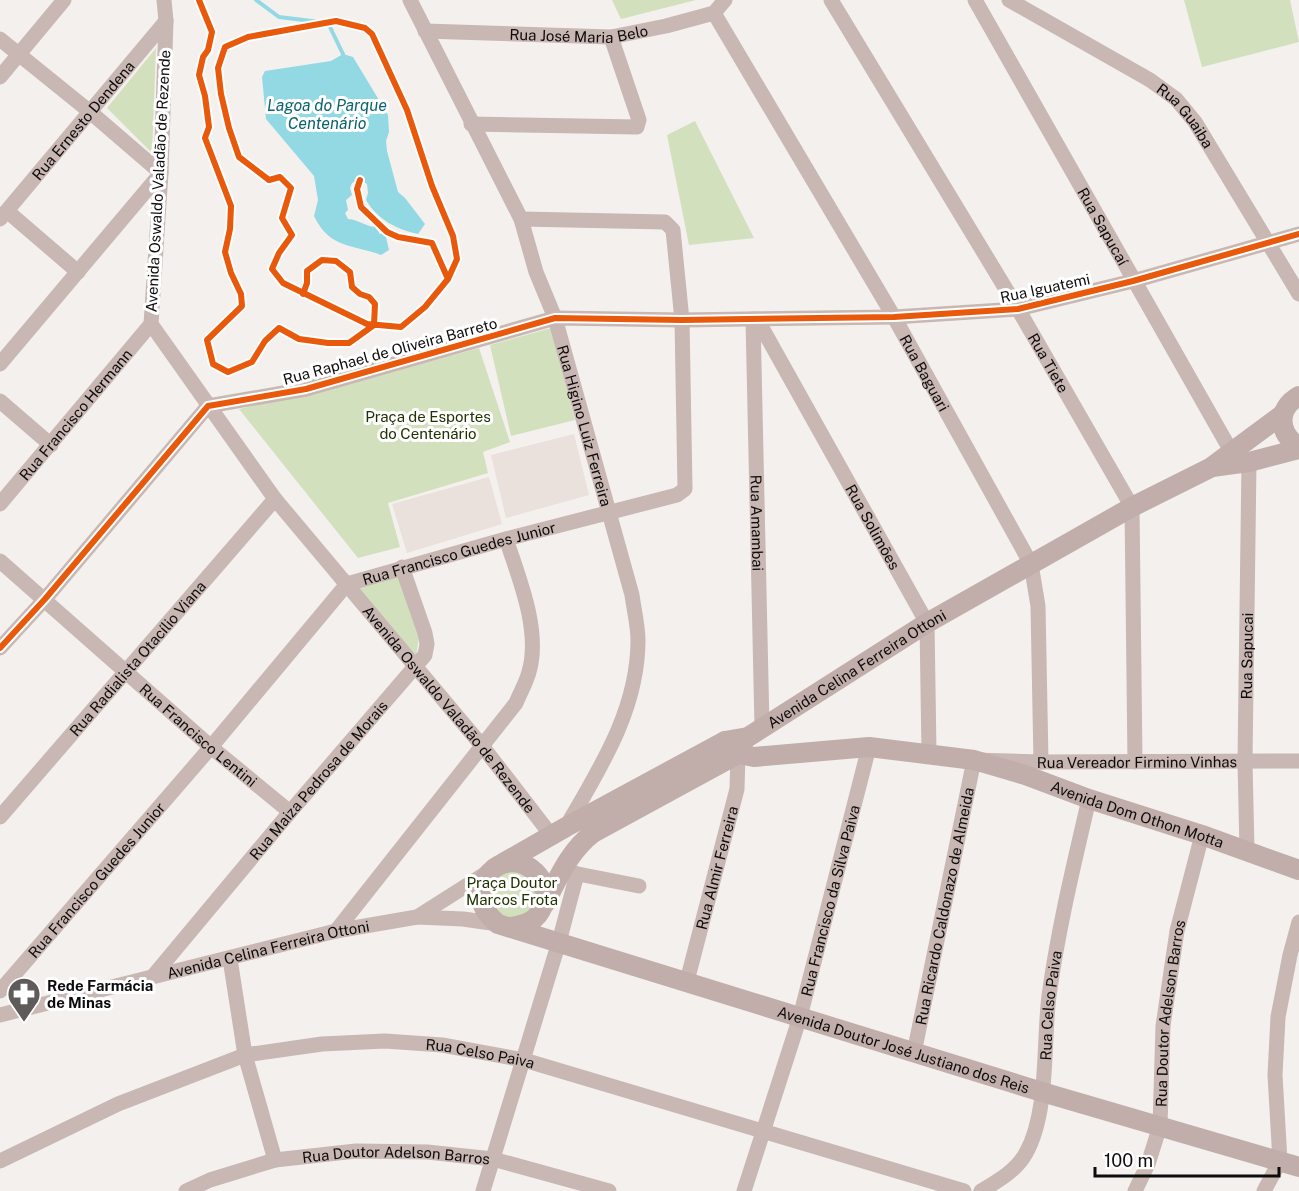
<svg xmlns="http://www.w3.org/2000/svg" width="1299" height="1191" font-family="'Public Sans',sans-serif">
  <style>
    .built { fill: #eae0dc }
    .green { fill: #d2e0be }
    .water { fill: #92d9e4 }
    .lines { fill: none; stroke-linecap: round; stroke-linejoin: round }
    .stream { stroke: #92d9e4; stroke-width: 4 }
    .minor { stroke: #c8b7b3; stroke-width: 15 }
    .major { stroke: #c1aeaa; stroke-width: 20 }
    .cycleway-casing { stroke: #fff; stroke-width: 10 }
    .cycleway { stroke: #e8590c; stroke-width: 6 }
    .labels { text-anchor: middle; dominant-baseline: central; stroke-width: 6; stroke-linejoin: round; paint-order: stroke }
    .street-label { font-size: 15px; fill: #0d0b0b; stroke: #fff }
    .park-label { font-size: 15px; fill: #203200; stroke: #fff }
    .poi-label { font-size: 15px; font-weight: bold; fill: #0d0b0b; stroke: #fff; text-anchor: start }
    .water-label { font-size: 16px; font-style: italic; fill: #0b636f; stroke: #fff }
  </style>
  <rect width="100%" height="100%" fill="#f3f0ee"/>
  <path class="built" d="M574,434L589,495L506,518L491,455Z
    M489,477L502,524L407,553L392,504Z"/>
  <path class="green" d="M612,0H696L621,19Z
    M1184,0H1290L1299,42L1202,67Z
    M156,48L152,153L107,108Z
    M695,121L754,238L689,245L667,135Z
    M551,328L575,420L511,436L490,345Z
    M479,348L510,442L483,452L488,473L388,503L400,547L358,558L239,409L350,383Z
    M402,573L419,636L415,664L353,588Z
    M501,867L536,879L537,903L519,919L504,917L487,902V883Z"/>
  <path class="water" d="M343,54L353,57L388,115L389,132L386,141L387,151L398,192L405,198L425,224L418,234C396,229 378,220 366,200L368,193L367,184L360,179L352,183L350,188L352,195L346,200L348,210L345,213L348,219C359,220 365,226 375,227L380,234L385,233L389,250L381,255C352,244 330,249 314,216L318,200L314,176L266,119L262,77L265,71L331,61Z"/>
  <g class="lines">
    <path class="stream" d="M256,0L279,17L328,23L343,54"/>
    <g class="minor">
      <path id="s1" d="M164,0L166,21L161,173L151,324L275,499L483,747L551,835"/>
      <path id="s2" d="M410,0L521,219L536,272L555,318L632,595C634,610 638,626 638,640C638,710 600,768 566,827"/>
      <path id="s3" d="M831,0L1018,309L1132,507L1135,762"/>
      <path id="s4" d="M975,0L1231,451"/>
      <path id="s5" d="M1009,0L1150,80L1176,99L1195,122L1299,294"/>
      <path id="s6" d="M714,13L894,317L1031,564L1038,606L1041,762"/>
      <path id="s7" d="M425,31L611,37L666,26L714,13L725,0"/>
      <path d="M0,39L89,111L161,173L0,364"/>
      <path d="M0,77L64,0"/>
      <path d="M471,124L637,127L639,120L611,37"/>
      <path d="M7,211L78,272"/>
      <path id="s8" d="M0,219L166,21"/>
      <path id="s9" d="M753,319L762,727"/>
      <path id="s10" d="M757,319L927,623L929,753"/>
      <path d="M0,401L51,445"/>
      <path id="s11" d="M0,504L151,324"/>
      <path id="s12" d="M0,561L211,747L290,812"/>
      <path d="M0,648L45,599L208,406L306,389L555,318L682,320L894,317L1018,309L1133,281L1299,234"/>
      <path id="s13" d="M0,817L275,499"/>
      <path id="s14" d="M1247,851L1245,761L1249,462"/>
      <path d="M568,872L639,886"/>
      <path d="M417,917L463,919L498,924"/>
      <path d="M336,931L516,703C520,693 526,683 529,672C541,631 519,578 506,539"/>
      <path d="M230,959L245,1055L275,1160"/>
      <path id="s15" d="M154,975L290,812L425,655L427,644L425,633L402,567"/>
      <path id="s16" d="M687,981L737,789L738,754"/>
      <path id="s17" d="M0,991L211,747L347,584L506,539L677,495L685,489L682,320L673,230L665,222L521,219"/>
      <path id="s18" d="M0,1015L336,931L417,917L491,870"/>
      <path id="s19" d="M914,1053L974,760L1041,762L1299,761"/>
      <path id="s20" d="M0,1161L118,1104L245,1055L322,1044L385,1041L442,1045L524,1060L964,1191"/>
      <path id="s21" d="M186,1191L210,1180L275,1160L356,1151L427,1152L493,1159L609,1191"/>
      <path d="M483,1191L559,942L577,874"/>
      <path id="s22" d="M744,1191L800,1017L869,747"/>
      <path id="s23" d="M981,1191C998,1181 1016,1171 1026,1153C1049,1112 1043,1043 1049,996C1058,929 1074,864 1089,799"/>
      <path id="s24" d="M1135,1191L1148,1164L1160,1126L1163,1026L1177,931L1202,835"/>
      <path d="M1264,1191L1280,1161L1275,1075L1278,1017L1290,955L1299,922"/>
    </g>
    <g class="major">
      <path d="M1299,396C1276,409 1278,433 1299,447"/>
      <path d="M1212,467L1249,462L1299,449"/>
      <path id="s25" d="M725,741L738,754L754,757L869,747L974,760L1025,775L1089,799L1202,835L1299,870"/>
      <path id="s26" d="M503,863L566,827L725,741L748,737L927,623L1132,507L1210,468L1283,414"/>
      <path d="M544,905C558,879 569,851 593,833L738,754L743,744"/>
      <path id="s27" d="M511,927C525,925 538,921 543,905C546,895 545,883 538,875C505,838 454,890 498,924L1042,1092L1299,1167"/>
    </g>
    <g class="cycleway-casing">
      <path id="cycleway" d="M199,0L212,32L208,50L203,57L199,75L205,96L209,127L205,138L231,206L230,229L225,252L231,273L241,294L242,306L207,340L213,364L228,372L252,362L265,341L279,328L299,339L328,343H349L374,325L375,304L369,297L360,294L352,287L350,272L336,261L322,260L307,271V283L303,294
        M336,21L365,28L372,34L407,110L432,186L453,236L457,259L448,279L425,307L401,327L367,324L283,283L272,269L279,253L292,235L282,218L291,188L280,177L269,180L239,157L229,128L221,94L218,68L225,47L248,37Z
        M360,180L357,189L361,207L387,232L398,237L432,243L448,279
        M0,648L45,599L208,406L306,389L555,318L682,320L894,317L1018,309L1133,281L1299,234"/>
    </g>
    <use href="#cycleway" class="cycleway"/>
  </g>
  <defs>
    <g id="pharmacy-pin" transform="scale(1.725)"><path d="M0 17L-7.5 6A9.5 9.5 0 1 1 7.5 6Z" fill="#5e5b5a" stroke="#fff"/><path d="M-2-6h4v4h4v4h-4v4h-4v-4h-4v-4h4Z" fill="#fff"/></g>
  </defs>
  <g fill-rule="evenodd">
    <use href="#pharmacy-pin" x="24" y="994"/>
  </g>
  <g class="labels">
    <g class="street-label">
      <text stroke="none"><textPath href="#s7" startOffset="154">Rua José Maria Belo</textPath></text>
      <text stroke="none"><textPath href="#s5" startOffset="213">Rua Guaiba</textPath></text>
      <text stroke="none"><textPath href="#s8" startOffset="129">Rua Ernesto Dendena</textPath></text>
      <text transform="translate(158 181) rotate(-87)">Avenida Oswaldo Valadão de Rezende</text>
      <text stroke="none"><textPath href="#s4" startOffset="260">Rua Sapucaí</textPath></text>
      <text transform="translate(1045 288) rotate(-12)">Rua Iguatemi</text>
      <text transform="translate(390 351) rotate(-15)">Rua Raphael de Oliveira Barreto</text>
      <text stroke="none"><textPath href="#s3" startOffset="423">Rua Tiete</textPath></text>
      <text stroke="none"><textPath href="#s6" startOffset="417">Rua Baguari</textPath></text>
      <text stroke="none"><textPath href="#s11" startOffset="117">Rua Francisco Hermann</textPath></text>
      <text stroke="none"><textPath href="#s2" startOffset="462">Rua Higino Luiz Ferreira</textPath></text>
      <text stroke="none"><textPath href="#s9" startOffset="204">Rua Amambai</textPath></text>
      <text stroke="none"><textPath href="#s10" startOffset="238">Rua Solimões</textPath></text>
      <text stroke="none"><textPath href="#s17" startOffset="651">Rua Francisco Guedes Junior</textPath></text>
      <text stroke="none"><textPath href="#s14" startOffset="195">Rua Sapucai</textPath></text>
      <text stroke="none"><textPath href="#s13" startOffset="210">Rua Radialista Otacílio Viana</textPath></text>
      <text stroke="none"><textPath href="#s26" startOffset="405">Avenida Celina Ferreira Ottoni</textPath></text>
      <text stroke="none"><textPath href="#s1" startOffset="812">Avenida Oswaldo Valadão de Rezende</textPath></text>
      <text stroke="none"><textPath href="#s12" startOffset="264">Rua Francisco Lentini</textPath></text>
      <text stroke="none"><textPath href="#s19" startOffset="462">Rua Vereador Firmino Vinhas</textPath></text>
      <text stroke="none"><textPath href="#s15" startOffset="255">Rua Maiza Pedrosa de Morais</textPath></text>
      <text stroke="none"><textPath href="#s25" startOffset="428">Avenida Dom Othon Motta</textPath></text>
      <text stroke="none"><textPath href="#s16" startOffset="117">Rua Almir Ferreira</textPath></text>
      <text stroke="none"><textPath href="#s17" startOffset="147">Rua Francisco Guedes Junior</textPath></text>
      <text stroke="none"><textPath href="#s22" startOffset="303">Rua Francisco da Silva Paiva</textPath></text>
      <text stroke="none"><textPath href="#s19" startOffset="150">Rua Ricardo Caldonazo de Almeida</textPath></text>
      <text stroke="none"><textPath href="#s18" startOffset="276">Avenida Celina Ferreira Ottoni</textPath></text>
      <text stroke="none"><textPath href="#s23" startOffset="210">Rua Celso Paiva</textPath></text>
      <text stroke="none"><textPath href="#s24" startOffset="183">Rua Doutor Adelson Barros</textPath></text>
      <text stroke="none"><textPath href="#s27" startOffset="612">Avenida Doutor José Justiano dos Reis</textPath></text>
      <text stroke="none"><textPath href="#s20" startOffset="504">Rua Celso Paiva</textPath></text>
      <text stroke="none"><textPath href="#s21" startOffset="216">Rua Doutor Adelson Barros</textPath></text>
    </g>
    <g class="park-label">
      <text x="428" y="416">Praça de Esportes<tspan x="428" dy="17">do Centenário</tspan></text>
      <text x="512" y="882">Praça Doutor<tspan x="512" dy="17">Marcos Frota</tspan></text>
    </g>
    <g class="poi-label">
      <text x="47" y="985">Rede Farmácia<tspan x="47" dy="17">de Minas</tspan></text>
    </g>
    <g class="water-label">
      <text x="327" y="105">Lagoa do Parque<tspan x="327" dy="18">Centenário</tspan></text>
    </g>
  </g>
  <path d="M1095 1167v9h184v-9" fill="none" stroke="#0d0b0b" stroke-width="3"/>
  <text x="1104" y="1167" font-size="18" fill="#0d0b0b" stroke="#ffffff" stroke-width="4.5" paint-order="stroke">100 m</text>
</svg>
